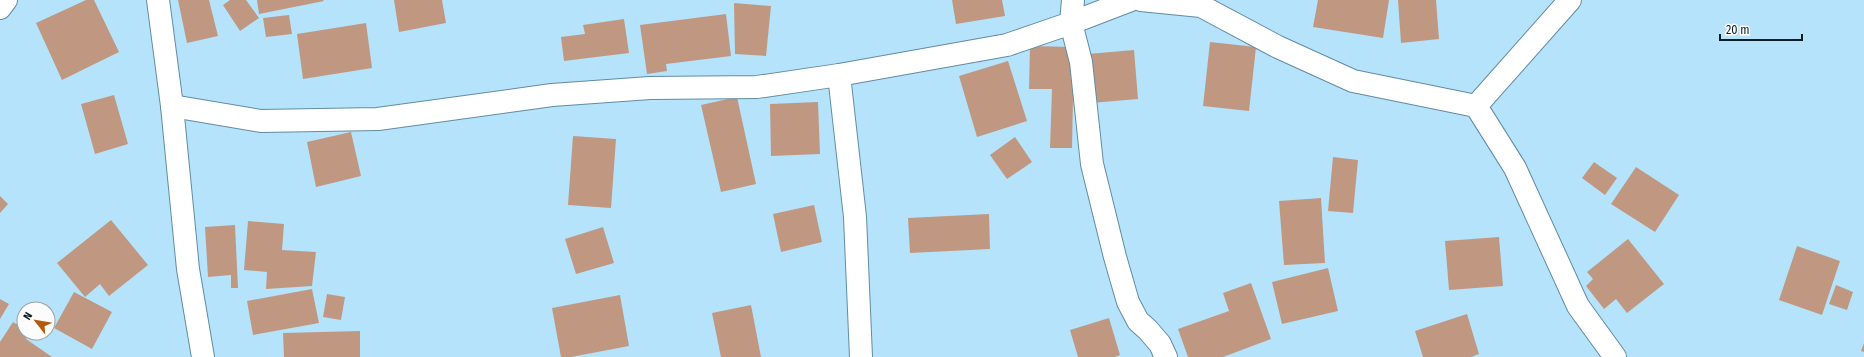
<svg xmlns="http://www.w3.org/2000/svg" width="1864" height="357" font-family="'Fira Sans Condensed',sans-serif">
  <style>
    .building { fill: #c09882 }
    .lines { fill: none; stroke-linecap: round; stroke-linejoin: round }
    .minor-casing { stroke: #618ca2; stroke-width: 24 }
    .tertiary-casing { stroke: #618ca2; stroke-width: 24 }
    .minor { stroke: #fff; stroke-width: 22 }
    .tertiary { stroke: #fff; stroke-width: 22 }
  </style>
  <rect width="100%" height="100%" fill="#b5e3fb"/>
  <path class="building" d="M86,0H94L119,52L62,80L36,23Z
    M178,0H209L218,36L187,43Z
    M230,0H246L259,18L240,31L223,5Z
    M257,0H323L324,1L259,14Z
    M394,0H442L446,23L399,32Z
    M952,0H1002L1005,16L956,24Z
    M1318,0H1389L1383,38L1313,27Z
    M1398,0H1436L1439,39L1401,43Z
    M734,3L771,6L766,56L735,54Z
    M726,14L731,56L666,64L667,71L647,74L640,25Z
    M289,15L292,34L266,37L263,18Z
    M624,19L629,53L564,61L561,37L585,34L583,25Z
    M366,23L372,68L303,79L297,34Z
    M1210,42L1256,47L1249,111L1203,106Z
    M1030,46L1074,47L1072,148H1050L1052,89H1029Z
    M1134,50L1138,99L1091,103L1088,54Z
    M1008,61L1027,121L977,137L959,76Z
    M114,95L128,144L95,154L81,104Z
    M737,97L756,184L721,192L701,105Z
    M818,102L820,154L771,156L770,104Z
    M351,132L361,176L316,187L307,142Z
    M573,136L616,139L611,208L568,205Z
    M1015,137L1032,162L1007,179L990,155Z
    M1333,157L1358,160L1353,213L1328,211Z
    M1594,162L1617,178L1605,195L1582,178Z
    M1636,167L1679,195L1655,232L1611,204Z
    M0,196L8,204L0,213Z
    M1321,198L1325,263L1284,265L1279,201Z
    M814,205L822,242L781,252L773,214Z
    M989,214L990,249L910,253L908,218Z
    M111,220L148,265L109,296L100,284L85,297L57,263Z
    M248,221L284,224L282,250L316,252L312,286L266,289L267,272L244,270Z
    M235,225L238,288H231V275L208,277L205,227Z
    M603,227L614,263L576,274L565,239Z
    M1499,237L1503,286L1449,290L1445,241Z
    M1628,239L1664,284L1627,313L1616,299L1604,309L1586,286L1593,279L1587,272Z
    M1797,246L1840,261L1822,315L1779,300Z
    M1328,268L1338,311L1282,324L1272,282Z
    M1251,283L1271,339L1223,357H1188L1178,329L1229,311L1223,293Z
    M1836,285L1853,292L1847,310L1829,304Z
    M312,289L319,323L253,335L247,301Z
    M74,292L112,312L92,349L54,328Z
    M327,294L345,297L341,320L323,317Z
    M620,295L629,346L571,357H561L552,308Z
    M0,299L9,304L0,319Z
    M751,305L761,357H721L712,313Z
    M1467,314L1479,354L1471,357H1423L1415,331Z
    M1109,318L1120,355L1115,357H1078L1070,330Z
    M13,322L24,329V333H29L26,339L52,357H0V342Z
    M360,331V357H284L283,333Z
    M1864,343V352L1861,351Z"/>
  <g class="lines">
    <g class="minor-casing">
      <path id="minor" d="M1131,0L1071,23L1081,62L1092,164L1115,257L1128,302L1138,321L1148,330L1160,344L1166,357
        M1141,0L1201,6L1278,47L1353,81L1476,106L1570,0
        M0,8L6,0
        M839,75L855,217L861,357
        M172,106L261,121L378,119L552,95L650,88L757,87L839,75L1007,45L1071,23L1073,0
        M1476,106L1515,168L1578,306L1615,357"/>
    </g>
    <g class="tertiary-casing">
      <path id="tertiary" d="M158,0L172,106L188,269L203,357"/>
    </g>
    <use href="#minor" class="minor"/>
    <use href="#tertiary" class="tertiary"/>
  </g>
  <g transform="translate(36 321) rotate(301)"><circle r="19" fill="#fcfcfc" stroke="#9ca3a6"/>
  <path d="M0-3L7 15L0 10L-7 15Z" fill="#b7590a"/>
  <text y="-6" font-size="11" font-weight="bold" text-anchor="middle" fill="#0c1d26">N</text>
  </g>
  <path d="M1720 34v6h82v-6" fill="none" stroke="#0c1d26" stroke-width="2"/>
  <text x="1726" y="34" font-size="12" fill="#0c1d26" stroke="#fcfcfc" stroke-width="3" paint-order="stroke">20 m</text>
</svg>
